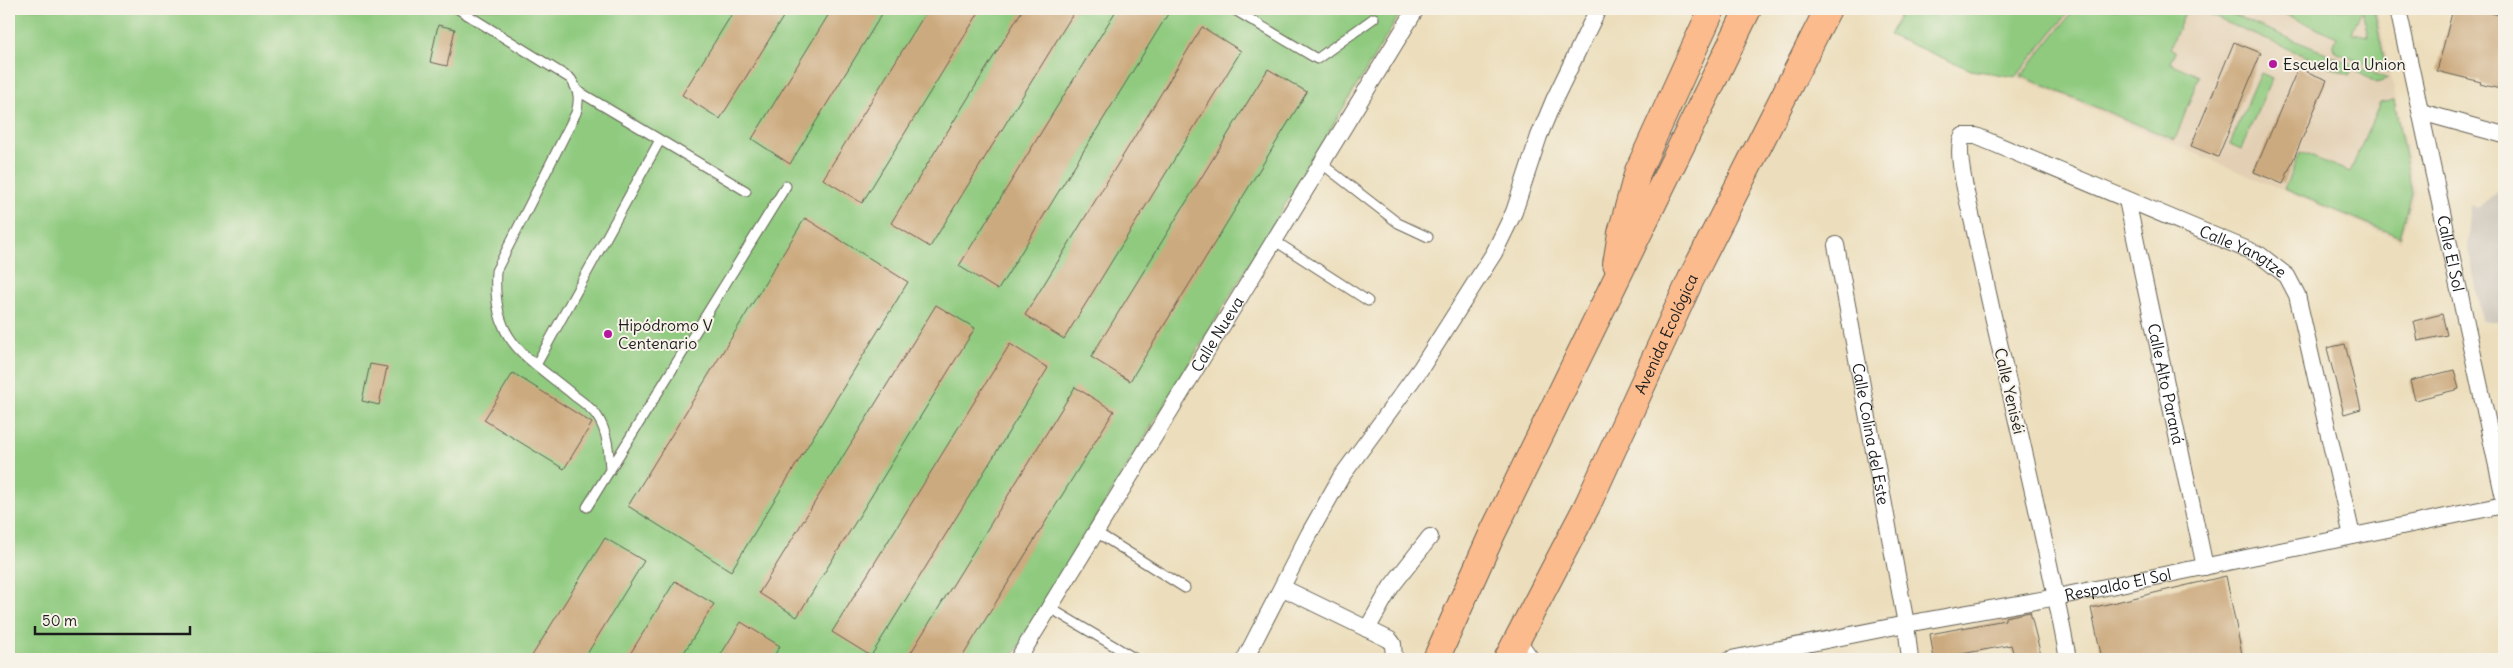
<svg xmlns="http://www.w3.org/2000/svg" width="2513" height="668" font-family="Delius,sans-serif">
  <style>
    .built { fill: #e3d0b4 }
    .industrial { fill: #cbc3b8 }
    .green { fill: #8fca7f; stroke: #56734e; fill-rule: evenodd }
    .building { fill: #ccaa7f }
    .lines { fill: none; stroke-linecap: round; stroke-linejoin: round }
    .service-casing { stroke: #656054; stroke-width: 11 }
    .minor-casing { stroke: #656054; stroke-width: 18 }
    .primary-casing { stroke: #656054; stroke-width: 28 }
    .service { stroke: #fff; stroke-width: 9 }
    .minor { stroke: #fff; stroke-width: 16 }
    .primary { stroke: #fbbb8d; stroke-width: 26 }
    .poi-dot { fill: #b5179e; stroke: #f7f3e8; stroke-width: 2 }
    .labels { text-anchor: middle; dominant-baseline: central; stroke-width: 4; stroke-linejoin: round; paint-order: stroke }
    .poi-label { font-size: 16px; fill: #1c1c1c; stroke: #f7f3e8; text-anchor: start }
    .street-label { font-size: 16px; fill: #1c1c1c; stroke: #f7f3e8 }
  </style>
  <rect width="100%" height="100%" fill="#f7f3e8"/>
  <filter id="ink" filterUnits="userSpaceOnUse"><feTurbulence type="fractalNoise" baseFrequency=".02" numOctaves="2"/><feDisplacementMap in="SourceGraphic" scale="10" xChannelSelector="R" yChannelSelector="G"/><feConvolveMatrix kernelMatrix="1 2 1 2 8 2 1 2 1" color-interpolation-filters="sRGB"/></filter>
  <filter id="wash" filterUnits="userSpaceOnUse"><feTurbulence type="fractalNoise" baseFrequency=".0096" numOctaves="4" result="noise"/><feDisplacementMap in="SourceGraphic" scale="20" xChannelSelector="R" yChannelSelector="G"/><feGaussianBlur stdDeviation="1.12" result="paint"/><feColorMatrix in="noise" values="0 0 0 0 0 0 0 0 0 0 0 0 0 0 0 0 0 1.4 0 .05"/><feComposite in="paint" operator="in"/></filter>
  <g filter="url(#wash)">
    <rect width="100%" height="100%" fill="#ecdebc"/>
    <path class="built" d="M2070,9H2377L2416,193L2401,241L2016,77Z"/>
    <path class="industrial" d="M2504,185V321H2482L2468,243L2470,205L2479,208Z"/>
    <path class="green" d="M9,9H1403L1011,659H9Z
      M1903,9H2071L2016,77L1971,70L1889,35Z
      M2075,9H2187L2170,48L2175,51L2170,63L2199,76L2175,140L2021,76Z
      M2195,9H2219L2388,79L2377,83L2354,70L2349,75Z
      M2273,9H2374L2387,73L2335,52L2333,47L2337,37ZM2361,11H2362L2368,36L2352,33Z
      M2261,73L2272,78L2241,149L2230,144Z
      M2394,100L2412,193L2400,237L2284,189L2300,152L2350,172L2380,103Z"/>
    <g id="blocks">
      <path class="building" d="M735,9H788L720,119L682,95Z
        M832,9H885L790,164L752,139Z
        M928,9H981L862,203L823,179Z
        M1023,9H1076L930,247L891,223Z
        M1117,9H1171L998,290L959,266Z
        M2453,9H2473L2504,16V90L2480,84L2481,82L2437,71Z
        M438,25L455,29L447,66L430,62Z
        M1202,27L1241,51L1064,339L1025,315Z
        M2234,42L2261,53L2218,157L2191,146Z
        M2298,68L2327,80L2283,184L2254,172Z
        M1268,69L1307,92L1130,381L1091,357Z
        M805,218L908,282L731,571L628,506Z
        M936,305L975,328L797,617L759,593Z
        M2442,314L2447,335L2418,341L2414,321Z
        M1010,344L1048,368L871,656L832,632Z
        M2345,344L2361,409L2344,414L2327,348Z
        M370,364L387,367L379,405L362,401Z
        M2454,370L2459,389L2415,400L2410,381Z
        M513,373L592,423L564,469L484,420Z
        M1075,387L1114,411L961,659H907Z
        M605,538L644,561L584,659H530Z
        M2226,576L2243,659H2102L2091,608Z
        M675,581L714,604L680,659H627Z
        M2030,612L2042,659H2015L2011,645L1934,659L1930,634L2005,620V617Z
        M741,622L780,646L772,659H718Z"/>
    </g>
  </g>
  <g filter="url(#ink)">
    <use href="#blocks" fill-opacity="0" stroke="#656054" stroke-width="1"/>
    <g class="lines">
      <g class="service-casing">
        <path id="service" d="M458,9L571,79C579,92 580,99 576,113L496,271C492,341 522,353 571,393C579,400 591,407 597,416C608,432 609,452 610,471
          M1233,9L1317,59L1374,18
          M578,91L746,191
          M1322,164L1398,223L1428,237
          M1275,241L1368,301
          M536,365L660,140
          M587,507L786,186
          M1096,532L1185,588
          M1050,608L1136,659"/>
      </g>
      <g class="minor-casing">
        <g id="minor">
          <path id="s1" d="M2398,9L2504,498"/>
          <path d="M2421,112L2504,135"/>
          <path id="s2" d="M2127,200L2205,567"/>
          <path id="s3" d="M1836,245L1906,624L1910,659"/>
          <path d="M1283,588L1390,640L1393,644L1394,659"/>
          <path d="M1367,629L1391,587L1430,537"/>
          <path d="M1516,638L1531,659"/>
          <path id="s4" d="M1018,659L1416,9"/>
          <path d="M1245,659L1309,534L1341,477L1421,368L1494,253L1514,212L1539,136L1554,100L1598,9"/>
          <path id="s5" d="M1731,659L1906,624L2057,597L2504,505"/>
          <path id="s6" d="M2068,659C2042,516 2004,375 1975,232C1971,212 1953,151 1963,136H1976L2260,255L2287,276L2297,295L2352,536"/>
        </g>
      </g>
      <g class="primary-casing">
        <g id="primary">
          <path d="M1616,264L1621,233L1638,171L1712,9"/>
          <path d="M1436,659L1493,532L1748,9"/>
          <path id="s7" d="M1507,659L1587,506L1691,279L1828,9"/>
        </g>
      </g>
      <use href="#service" class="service"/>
      <use href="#minor" class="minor"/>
      <use href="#primary" class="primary"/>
    </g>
  </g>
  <g class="poi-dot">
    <circle cx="2273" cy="64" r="5"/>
    <circle cx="608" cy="334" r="5"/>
  </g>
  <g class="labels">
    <g class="poi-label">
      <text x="2283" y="64">Escuela La Union</text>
      <text x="618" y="325">Hipódromo V<tspan x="618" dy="18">Centenario</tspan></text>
    </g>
    <g class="street-label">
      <text stroke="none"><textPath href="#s6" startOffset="839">Calle Yangtze</textPath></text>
      <text stroke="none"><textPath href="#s1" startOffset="250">Calle El Sol</textPath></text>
      <text stroke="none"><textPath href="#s4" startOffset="381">Calle Nueva</textPath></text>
      <text stroke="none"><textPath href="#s7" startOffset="362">Avenida Ecológica</textPath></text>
      <text stroke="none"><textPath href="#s2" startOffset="188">Calle Alto Paraná</textPath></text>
      <text transform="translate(2010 391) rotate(77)">Calle Yeniséi</text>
      <text stroke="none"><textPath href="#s3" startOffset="192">Calle Colina del Este</textPath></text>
      <text stroke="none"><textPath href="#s5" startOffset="394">Respaldo El Sol</textPath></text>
    </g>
  </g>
  <rect width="2513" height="668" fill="none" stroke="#f7f3e8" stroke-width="30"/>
  <path d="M35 626v8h155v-8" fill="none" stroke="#1c1c1c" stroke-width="2.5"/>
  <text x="42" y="626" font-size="15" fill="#1c1c1c" stroke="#f7f3e8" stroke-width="4" paint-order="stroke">50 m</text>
</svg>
